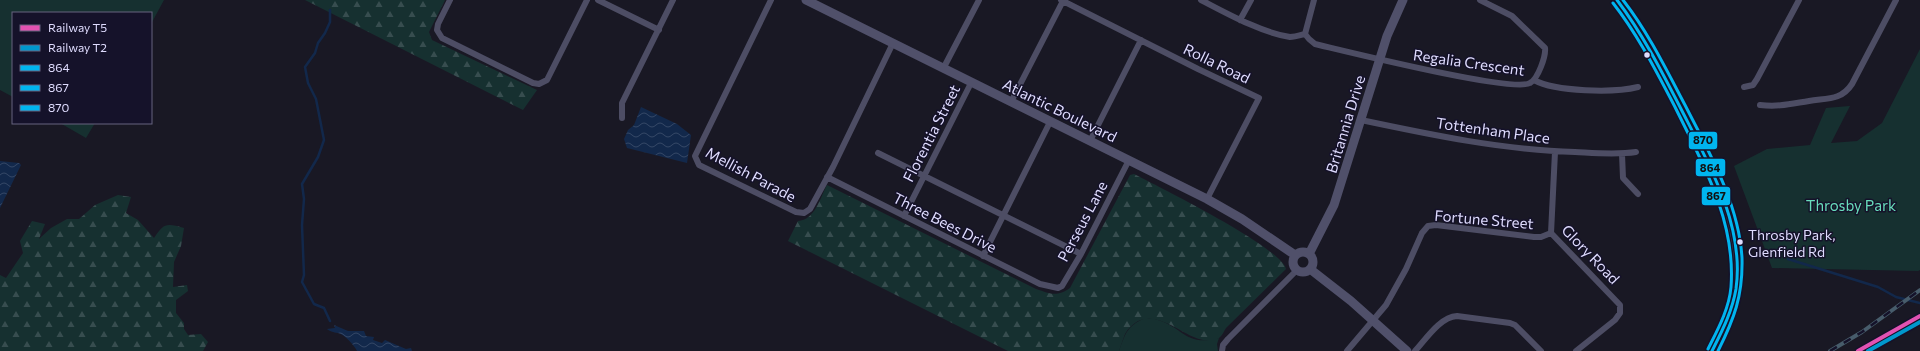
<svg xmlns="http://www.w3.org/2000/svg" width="1920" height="351" font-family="Commissioner,sans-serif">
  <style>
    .green { fill: #163030 }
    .forest { fill: url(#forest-firs) }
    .water { fill: url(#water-waves) }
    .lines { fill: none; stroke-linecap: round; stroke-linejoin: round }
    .stream { stroke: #12284b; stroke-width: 2.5 }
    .street { stroke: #4d4d64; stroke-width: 6 }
    .secondary { stroke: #50506a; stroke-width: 9 }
    .rail-casing { stroke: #475c6b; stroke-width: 4 }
    .rail { stroke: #15122a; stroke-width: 2.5; stroke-dasharray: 8; stroke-linecap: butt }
    .bus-1-casing { stroke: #15122a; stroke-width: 6 }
    .bus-2-casing { stroke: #15122a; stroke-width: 6 }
    .bus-3-casing { stroke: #15122a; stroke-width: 6 }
    .bus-1 { stroke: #00b5ef; stroke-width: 3 }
    .bus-2 { stroke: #00b5ef; stroke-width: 3 }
    .bus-3 { stroke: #00b5ef; stroke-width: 3 }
    .rail-1-casing { stroke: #15122a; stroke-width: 7 }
    .rail-2-casing { stroke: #15122a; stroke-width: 7 }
    .rail-1 { stroke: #e252b2; stroke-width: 4 }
    .rail-2 { stroke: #0098cd; stroke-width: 4 }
    .bus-dot { fill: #dfdcfe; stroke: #15122a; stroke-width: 1.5 }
    .labels { text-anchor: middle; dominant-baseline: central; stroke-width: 3; stroke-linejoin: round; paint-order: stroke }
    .bus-label { font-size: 14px; fill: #dfdcfe; stroke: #15122a; text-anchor: start }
    .street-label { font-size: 15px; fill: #dfdcfe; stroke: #15122a }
    .park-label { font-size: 15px; fill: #68ddbc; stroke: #15122a }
    .line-badge { stroke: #15122a; stroke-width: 1.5 }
    .pale-badge-label { font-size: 11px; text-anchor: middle; font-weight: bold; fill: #111 }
  </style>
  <defs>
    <pattern id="forest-firs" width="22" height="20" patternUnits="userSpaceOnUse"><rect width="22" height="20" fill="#163030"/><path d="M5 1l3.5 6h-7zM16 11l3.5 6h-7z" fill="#374d4f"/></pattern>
    <pattern id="water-waves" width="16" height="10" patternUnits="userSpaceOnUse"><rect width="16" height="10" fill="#12284b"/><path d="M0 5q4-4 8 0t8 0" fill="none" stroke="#344766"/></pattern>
  </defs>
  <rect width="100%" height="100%" fill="#191824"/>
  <path class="green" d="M0,0H164L151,24V13H13V97L0,90Z
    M1920,49V270L1918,271L1772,268L1734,166L1767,149L1810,145L1826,108L1850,106L1831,143L1857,141L1882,123Z
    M60,123H95L86,138Z
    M1143,319C1147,319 1154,318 1158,320C1184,328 1186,347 1219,338L1217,344L1218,351H1119C1125,335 1126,327 1143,319Z"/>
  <path class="forest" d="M305,0H445L429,32L432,40L537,90L523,110Z
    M1134,174C1159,187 1281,247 1286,269L1226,328C1224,331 1222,336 1219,338C1193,351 1167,309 1138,321C1133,324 1128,328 1125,334C1123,339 1121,345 1119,351H1008L788,241L798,221C815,220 820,198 827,185L1036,289C1051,294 1057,297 1070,288L1130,175Z
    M118,195L131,197L126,213L138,220L154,238C164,223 166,223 184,228L181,246L174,262L173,287L187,285L188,291L176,300V313L184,323V329L188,335L201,334L208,342L203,351H0V275L6,278L23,253L20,241L32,221L45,224L39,239L51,228L67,219H79L95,205Z"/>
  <path class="water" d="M641,107L677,124L691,135L687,163L627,148L624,139L628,130L634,125Z
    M0,161L19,163L21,165L0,208Z
    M334,325L348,331H364L366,336L374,337L373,340L382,343L385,340L406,349L411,348L412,351H357C354,345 345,335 338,333C333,332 331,332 327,329L335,328Z"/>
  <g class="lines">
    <path class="stream" d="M330,10V22L325,33L318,43L315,53L305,67L308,83L316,99L324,140L318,157L302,184L304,199L302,225L304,275L302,282L314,304L324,308L330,321
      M1788,259L1878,287L1896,297L1920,303"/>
    <path class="street" d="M450,0L438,24L437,30L442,38L533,83L539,84L547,80L587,0
      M598,0L659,30
      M771,0L695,156L699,165L796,212L804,213L810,209L833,167L893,43
      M1061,0L1198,69L1259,98L1207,199
      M1201,0C1226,13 1262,33 1290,37C1295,37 1301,35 1305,34
      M1314,0L1305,34L1309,39L1315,44C1345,51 1513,93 1530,83C1538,79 1546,56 1545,48L1512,16L1480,0
      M1240,20L1251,0
      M943,69L979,0
      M1534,80C1556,92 1614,93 1638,87
      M1744,87L1753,85L1757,79L1799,0
      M1011,102L1063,1
      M1760,105C1779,107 1790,104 1809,101C1826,98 1841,101 1852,84L1896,0
      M622,118V103L673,0
      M1361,120C1432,135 1503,150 1575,152C1595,153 1616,155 1636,152
      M1090,141L1141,40
      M1555,152L1551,233L1620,305V313L1615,320L1576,351
      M878,153L1081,254
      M1622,154L1623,178L1638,194
      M827,177L1040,284L1058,288L1062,286L1081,254L1129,160
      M904,216L971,83
      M983,256L1050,122
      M1222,351L1223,345L1228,339L1297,270
      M1347,351L1386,305L1406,269L1422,233L1428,226L1436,225L1534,237H1541L1551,233
      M1415,351C1426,339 1440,317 1457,316L1510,323L1515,325L1541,351"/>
    <path class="secondary" d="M806,0L1207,199L1242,219L1295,255
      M1617,0C1643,32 1661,70 1680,107C1720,183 1767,269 1712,351
      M1293 262a10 10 0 1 1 20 0a10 10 0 1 1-20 0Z
      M1309,254L1334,205L1387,36L1403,0
      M1310,269L1351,301L1407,351"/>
    <g class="rail-casing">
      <path id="rail" d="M1830,351L1862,332L1920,290"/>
    </g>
    <use href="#rail" class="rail"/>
    <g class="bus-1-casing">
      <path id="bus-1" d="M1617,0C1642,33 1661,70 1680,107C1708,162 1745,225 1736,289C1732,312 1722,331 1712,351"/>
    </g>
    <g class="bus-2-casing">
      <path id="bus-2" d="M1613,3C1638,35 1656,71 1675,107C1703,164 1736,221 1731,287C1729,309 1718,329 1708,349"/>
    </g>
    <g class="bus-3-casing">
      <path id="bus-3" d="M1623,0C1648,32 1666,69 1685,105C1709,152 1739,204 1742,258C1743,296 1734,319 1718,351"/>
    </g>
    <use href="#bus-1" class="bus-1"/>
    <use href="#bus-2" class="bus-2"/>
    <use href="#bus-3" class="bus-3"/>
    <g class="rail-1-casing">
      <path id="rail-1" d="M1858,351L1920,316"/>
    </g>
    <g class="rail-2-casing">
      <path id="rail-2" d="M1868,351L1920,322"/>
    </g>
    <use href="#rail-1" class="rail-1"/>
    <use href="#rail-2" class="rail-2"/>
  </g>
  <g class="bus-dot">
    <circle cx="1647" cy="55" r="3.5"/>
    <circle cx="1740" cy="242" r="3.5"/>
  </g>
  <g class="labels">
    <g class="bus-label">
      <text x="1748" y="234">Throsby Park,<tspan x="1748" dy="17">Glenfield Rd</tspan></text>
    </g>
    <g class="street-label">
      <text transform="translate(1469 62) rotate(8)">Regalia Crescent</text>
      <text transform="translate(1217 63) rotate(26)">Rolla Road</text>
      <text transform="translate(1060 110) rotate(26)">Atlantic Boulevard</text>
      <text transform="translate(1345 124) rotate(-73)">Britannia Drive</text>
      <text transform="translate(1493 130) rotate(8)">Tottenham Place</text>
      <text transform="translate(931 133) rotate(-63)">Florentia Street</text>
      <text transform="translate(751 174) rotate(28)">Mellish Parade</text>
      <text transform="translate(1484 219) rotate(5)">Fortune Street</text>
      <text transform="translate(1082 221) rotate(-62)">Perseus Lane</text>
      <text transform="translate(945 222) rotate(27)">Three Bees Drive</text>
      <text transform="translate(1591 254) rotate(46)">Glory Road</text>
    </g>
    <g class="park-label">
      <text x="1851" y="205">Throsby Park</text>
    </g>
  </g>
  <g class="line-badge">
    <rect x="1688" y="131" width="30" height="19" rx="4" fill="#00b5ef"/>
    <rect x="1695" y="158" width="31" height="19" rx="4" fill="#00b5ef"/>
    <rect x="1701" y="186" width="30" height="20" rx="4" fill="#00b5ef"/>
  </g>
  <g class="pale-badge-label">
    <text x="1703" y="144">870</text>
    <text x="1710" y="172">864</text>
    <text x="1716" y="200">867</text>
  </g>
  <rect x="12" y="12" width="140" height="112" fill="#15122a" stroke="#66637f"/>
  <rect x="20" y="25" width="20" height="6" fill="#e252b2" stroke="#66637f"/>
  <text x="48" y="32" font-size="12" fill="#dfdcfe">Railway T5</text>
  <rect x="20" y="45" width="20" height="6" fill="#0098cd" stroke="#66637f"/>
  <text x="48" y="52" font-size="12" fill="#dfdcfe">Railway T2</text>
  <rect x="20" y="65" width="20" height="6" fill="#00b5ef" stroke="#66637f"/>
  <text x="48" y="72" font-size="12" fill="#dfdcfe">864</text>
  <rect x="20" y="85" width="20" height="6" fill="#00b5ef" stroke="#66637f"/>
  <text x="48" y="92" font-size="12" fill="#dfdcfe">867</text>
  <rect x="20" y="105" width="20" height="6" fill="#00b5ef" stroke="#66637f"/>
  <text x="48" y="112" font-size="12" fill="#dfdcfe">870</text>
</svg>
